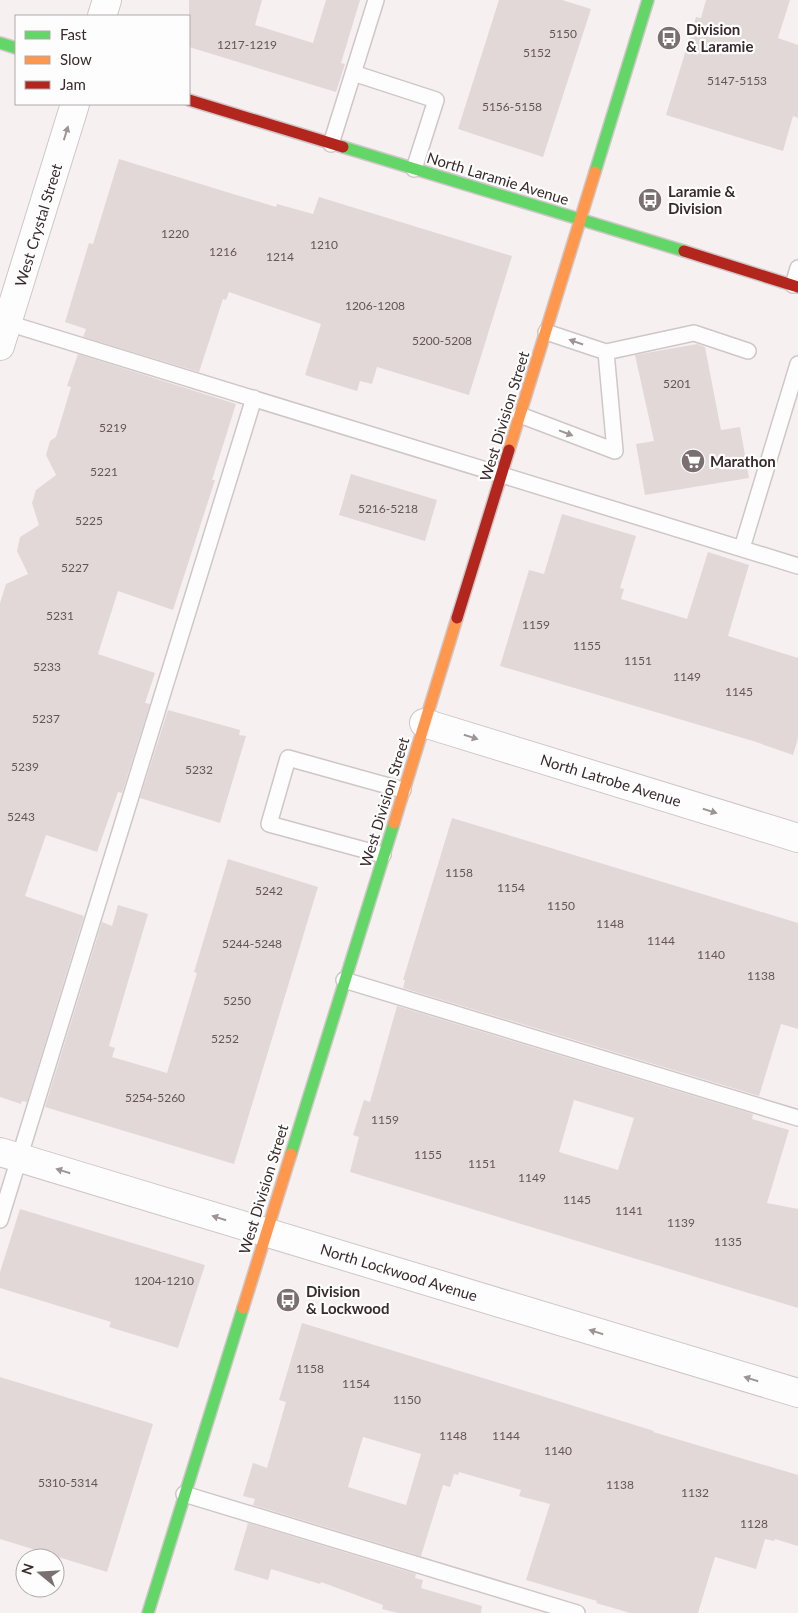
<svg xmlns="http://www.w3.org/2000/svg" width="798" height="1613" font-family="Lato,sans-serif">
  <style>
    .building { fill: #e2d8d7; fill-rule: evenodd }
    .lines { fill: none; stroke-linecap: round; stroke-linejoin: round }
    .lane-casing { stroke: #cfc6c7; stroke-width: 18 }
    .street-casing { stroke: #cfc6c7; stroke-width: 30 }
    .fast-casing { stroke: #cfc6c7; stroke-width: 14 }
    .slow-casing { stroke: #cfc6c7; stroke-width: 14 }
    .jam-casing { stroke: #cfc6c7; stroke-width: 14 }
    .lane { stroke: #fefdfd; stroke-width: 15 }
    .street { stroke: #fefdfd; stroke-width: 28 }
    .fast { stroke: #63d668; stroke-width: 11 }
    .slow { stroke: #ff974d; stroke-width: 11 }
    .jam { stroke: #b3261e; stroke-width: 11 }
    .oneway { fill: #9c9495 }
    .labels { text-anchor: middle; dominant-baseline: central; stroke-width: 4.5; stroke-linejoin: round; paint-order: stroke }
    .number-label { font-size: 12px; fill: #635658 }
    .poi-label { font-size: 15px; font-weight: bold; fill: #392b2d; stroke: #fdfdfd; text-anchor: start }
    .street-label { font-size: 15px; fill: #392b2d; stroke: #fdfdfd }
  </style>
  <rect width="100%" height="100%" fill="#f6f0f0"/>
  <path class="building" d="M189,0H262L255,25L313,43L326,0H360L341,63L345,64L336,92L189,47Z
    M499,0H562L591,9L543,157L458,129Z
    M706,0H790L778,38L798,45V118L793,116L783,151L666,115L696,17L701,18Z
    M119,159L276,207L277,204L313,214L319,197L512,256L469,395L377,367L372,384L360,381L357,391L305,375L321,324L229,292L226,300L223,299L199,372L83,337L86,329L65,322L89,243L93,244Z
    M697,344L705,347L721,430L740,427L749,478L645,495L636,444L654,441L635,355Z
    M78,354L236,404L212,480H215L173,610L118,591L98,654L155,673L145,703L150,704L122,793L118,792L97,852L46,835L25,896L84,916L27,1102L22,1101L21,1104L0,1097V603L6,584L28,574L17,551L20,537L39,525L32,503L36,490L56,475L46,455L50,441L56,437L71,387L67,386Z
    M351,474L437,500L425,541L339,515Z
    M562,514L636,536L620,588L624,589L621,599L687,619L708,552L749,565L728,636L798,658V738L793,755L753,741L500,666L529,570L544,574Z
    M168,710L240,730L239,735L246,736L220,823L140,798Z
    M452,818L798,923V1029L781,1024L759,1096L403,988L405,980H403Z
    M228,859L318,887L234,1164L45,1107L102,922L112,926L118,905L148,914L109,1046L115,1048L112,1057L167,1073L197,973L194,972Z
    M397,1006L753,1114L752,1119L789,1130L767,1203L798,1209V1308L350,1172L359,1137L353,1135L364,1100L370,1102ZM574,1100L634,1118L618,1170L559,1152Z
    M20,1209L205,1265L178,1348L109,1327L111,1322L0,1288V1272Z
    M302,1323L542,1396L654,1431L653,1432L798,1475V1546L775,1539L774,1541L765,1539L756,1569L715,1557L698,1613H630L596,1603L597,1601L526,1580L550,1504L519,1496L521,1490L459,1472L458,1475L454,1474L450,1487L443,1485L421,1556L253,1505L255,1499L243,1496L253,1463L267,1468L286,1402L279,1400ZM363,1437L421,1454L406,1505L348,1487Z
    M0,1377L153,1424L107,1572L0,1539Z
    M248,1523L416,1574L415,1578L423,1580L421,1588L482,1606L481,1613H398L382,1609L383,1605L321,1582L320,1584L271,1569L268,1580L234,1570Z"/>
  <g class="lines">
    <g class="lane-casing">
      <path id="lane" d="M353,73L436,100L414,169
        M331,144L376,0
        M793,285L798,268
        M1,321L798,566
        M546,332L606,352L694,333L748,351
        M520,415L615,451L606,352
        M742,548L798,364
        M383,855L269,824L288,758L403,790
        M344,980L798,1118
        M0,1220L254,398
        M184,1494L577,1613"/>
    </g>
    <g class="street-casing">
      <path id="street" d="M102,16L107,0
        M0,346L75,104
        M424,723L798,838
        M0,1152L798,1393"/>
    </g>
    <g class="fast-casing">
      <path id="fast" d="M0,43L16,48
        M343,147L684,251
        M595,172L648,0
        M291,1154L394,823
        M148,1613L243,1308"/>
    </g>
    <g class="slow-casing">
      <path id="slow" d="M509,450L595,172
        M394,823L457,618
        M243,1308L291,1154"/>
    </g>
    <g class="jam-casing">
      <path id="jam" d="M189,100L343,147
        M684,251L798,287
        M457,618L509,450"/>
    </g>
    <use href="#lane" class="lane"/>
    <use href="#street" class="street"/>
    <use href="#fast" class="fast"/>
    <use href="#slow" class="slow"/>
    <use href="#jam" class="jam"/>
  </g>
  <defs><path id="oneway-solid" d="M-6-.8H1V-3.2L6.5 0L1 3.2V.8H-6Z" transform="scale(1.25)"/></defs>
  <g class="oneway">
    <use href="#oneway-solid" transform="translate(66 133) rotate(-73)"/>
    <use href="#oneway-solid" transform="translate(576 342) rotate(-161)"/>
    <use href="#oneway-solid" transform="translate(566 433) rotate(21)"/>
    <use href="#oneway-solid" transform="translate(471 737) rotate(17)"/>
    <use href="#oneway-solid" transform="translate(710 811) rotate(17)"/>
    <use href="#oneway-solid" transform="translate(63 1171) rotate(-163)"/>
    <use href="#oneway-solid" transform="translate(219 1218) rotate(-163)"/>
    <use href="#oneway-solid" transform="translate(596 1332) rotate(-163)"/>
    <use href="#oneway-solid" transform="translate(751 1379) rotate(-163)"/>
  </g>
  <defs>
    <g id="bus-disc" transform="scale(1.25)"><circle r="9.5" fill="#7b7071" stroke="#fdfdfd"/><path d="M-5-6H5V4H4V6H2V4H-2V6H-4V4H-5ZM-3.5-4V0h7V-4ZM-3.5 1.2v1.5H-2V1.2ZM2 1.2v1.5H3.5V1.2Z" fill="#fff"/></g>
    <g id="supermarket-disc" transform="scale(1.25)"><circle r="9.5" fill="#7b7071" stroke="#fdfdfd"/><path d="M-6-5.5h2.5l.6 2H6L4.5 2H-2.5L-4.4-4H-6ZM-1.5 3.2a1.3 1.3 0 1 0 .1 0ZM3 3.2a1.3 1.3 0 1 0 .1 0Z" fill="#fff"/></g>
  </defs>
  <g fill-rule="evenodd">
    <use href="#bus-disc" x="669" y="38"/>
    <use href="#bus-disc" x="650" y="200"/>
    <use href="#supermarket-disc" x="693" y="461"/>
    <use href="#bus-disc" x="288" y="1300"/>
  </g>
  <g class="labels">
    <g class="number-label">
      <text x="563" y="33">5150</text>
      <text x="247" y="44">1217-1219</text>
      <text x="537" y="52">5152</text>
      <text x="737" y="80">5147-5153</text>
      <text x="512" y="106">5156-5158</text>
      <text x="175" y="233">1220</text>
      <text x="324" y="244">1210</text>
      <text x="223" y="251">1216</text>
      <text x="280" y="256">1214</text>
      <text x="375" y="305">1206-1208</text>
      <text x="442" y="340">5200-5208</text>
      <text x="677" y="383">5201</text>
      <text x="113" y="427">5219</text>
      <text x="104" y="471">5221</text>
      <text x="388" y="508">5216-5218</text>
      <text x="89" y="520">5225</text>
      <text x="75" y="567">5227</text>
      <text x="60" y="615">5231</text>
      <text x="536" y="624">1159</text>
      <text x="587" y="645">1155</text>
      <text x="638" y="660">1151</text>
      <text x="47" y="666">5233</text>
      <text x="687" y="676">1149</text>
      <text x="739" y="691">1145</text>
      <text x="46" y="718">5237</text>
      <text x="25" y="766">5239</text>
      <text x="199" y="769">5232</text>
      <text x="21" y="816">5243</text>
      <text x="459" y="872">1158</text>
      <text x="511" y="887">1154</text>
      <text x="269" y="890">5242</text>
      <text x="561" y="905">1150</text>
      <text x="610" y="923">1148</text>
      <text x="661" y="940">1144</text>
      <text x="252" y="943">5244-5248</text>
      <text x="711" y="954">1140</text>
      <text x="761" y="975">1138</text>
      <text x="237" y="1000">5250</text>
      <text x="225" y="1038">5252</text>
      <text x="155" y="1097">5254-5260</text>
      <text x="385" y="1119">1159</text>
      <text x="428" y="1154">1155</text>
      <text x="482" y="1163">1151</text>
      <text x="532" y="1177">1149</text>
      <text x="577" y="1199">1145</text>
      <text x="629" y="1210">1141</text>
      <text x="681" y="1222">1139</text>
      <text x="728" y="1241">1135</text>
      <text x="164" y="1280">1204-1210</text>
      <text x="310" y="1368">1158</text>
      <text x="356" y="1383">1154</text>
      <text x="407" y="1399">1150</text>
      <text x="453" y="1435">1148</text>
      <text x="506" y="1435">1144</text>
      <text x="558" y="1450">1140</text>
      <text x="68" y="1482">5310-5314</text>
      <text x="620" y="1484">1138</text>
      <text x="695" y="1492">1132</text>
      <text x="754" y="1523">1128</text>
    </g>
    <g class="poi-label">
      <text x="686" y="29">Division<tspan x="686" dy="17">&amp; Laramie</tspan></text>
      <text x="668" y="191">Laramie &amp;<tspan x="668" dy="17">Division</tspan></text>
      <text x="710" y="461">Marathon</text>
      <text x="306" y="1291">Division<tspan x="306" dy="17">&amp; Lockwood</tspan></text>
    </g>
    <g class="street-label">
      <text transform="translate(498 178) rotate(17)">North Laramie Avenue</text>
      <text transform="translate(38 225) rotate(-73)">West Crystal Street</text>
      <text transform="translate(504 416) rotate(-73)">West Division Street</text>
      <text transform="translate(611 780) rotate(17)">North Latrobe Avenue</text>
      <text transform="translate(384 802) rotate(-73)">West Division Street</text>
      <text transform="translate(263 1189) rotate(-73)">West Division Street</text>
      <text transform="translate(399 1272) rotate(17)">North Lockwood Avenue</text>
    </g>
  </g>
  <rect x="15" y="15" width="175" height="90" fill="#fdfdfd" stroke="#afa9aa"/>
  <rect x="25" y="31" width="25" height="8" fill="#63d668" stroke="#afa9aa"/>
  <text x="60" y="40" font-size="15" fill="#392b2d">Fast</text>
  <rect x="25" y="56" width="25" height="8" fill="#ff974d" stroke="#afa9aa"/>
  <text x="60" y="65" font-size="15" fill="#392b2d">Slow</text>
  <rect x="25" y="81" width="25" height="8" fill="#b3261e" stroke="#afa9aa"/>
  <text x="60" y="90" font-size="15" fill="#392b2d">Jam</text>
  <g transform="translate(40 1573) rotate(288)"><circle r="24" fill="#fdfdfd" stroke="#afa9aa"/>
  <path d="M0-4L9 19L0 12L-9 19Z" fill="#7b7071"/>
  <text y="-8" font-size="14" font-weight="bold" text-anchor="middle" fill="#392b2d">N</text>
  </g>
</svg>
